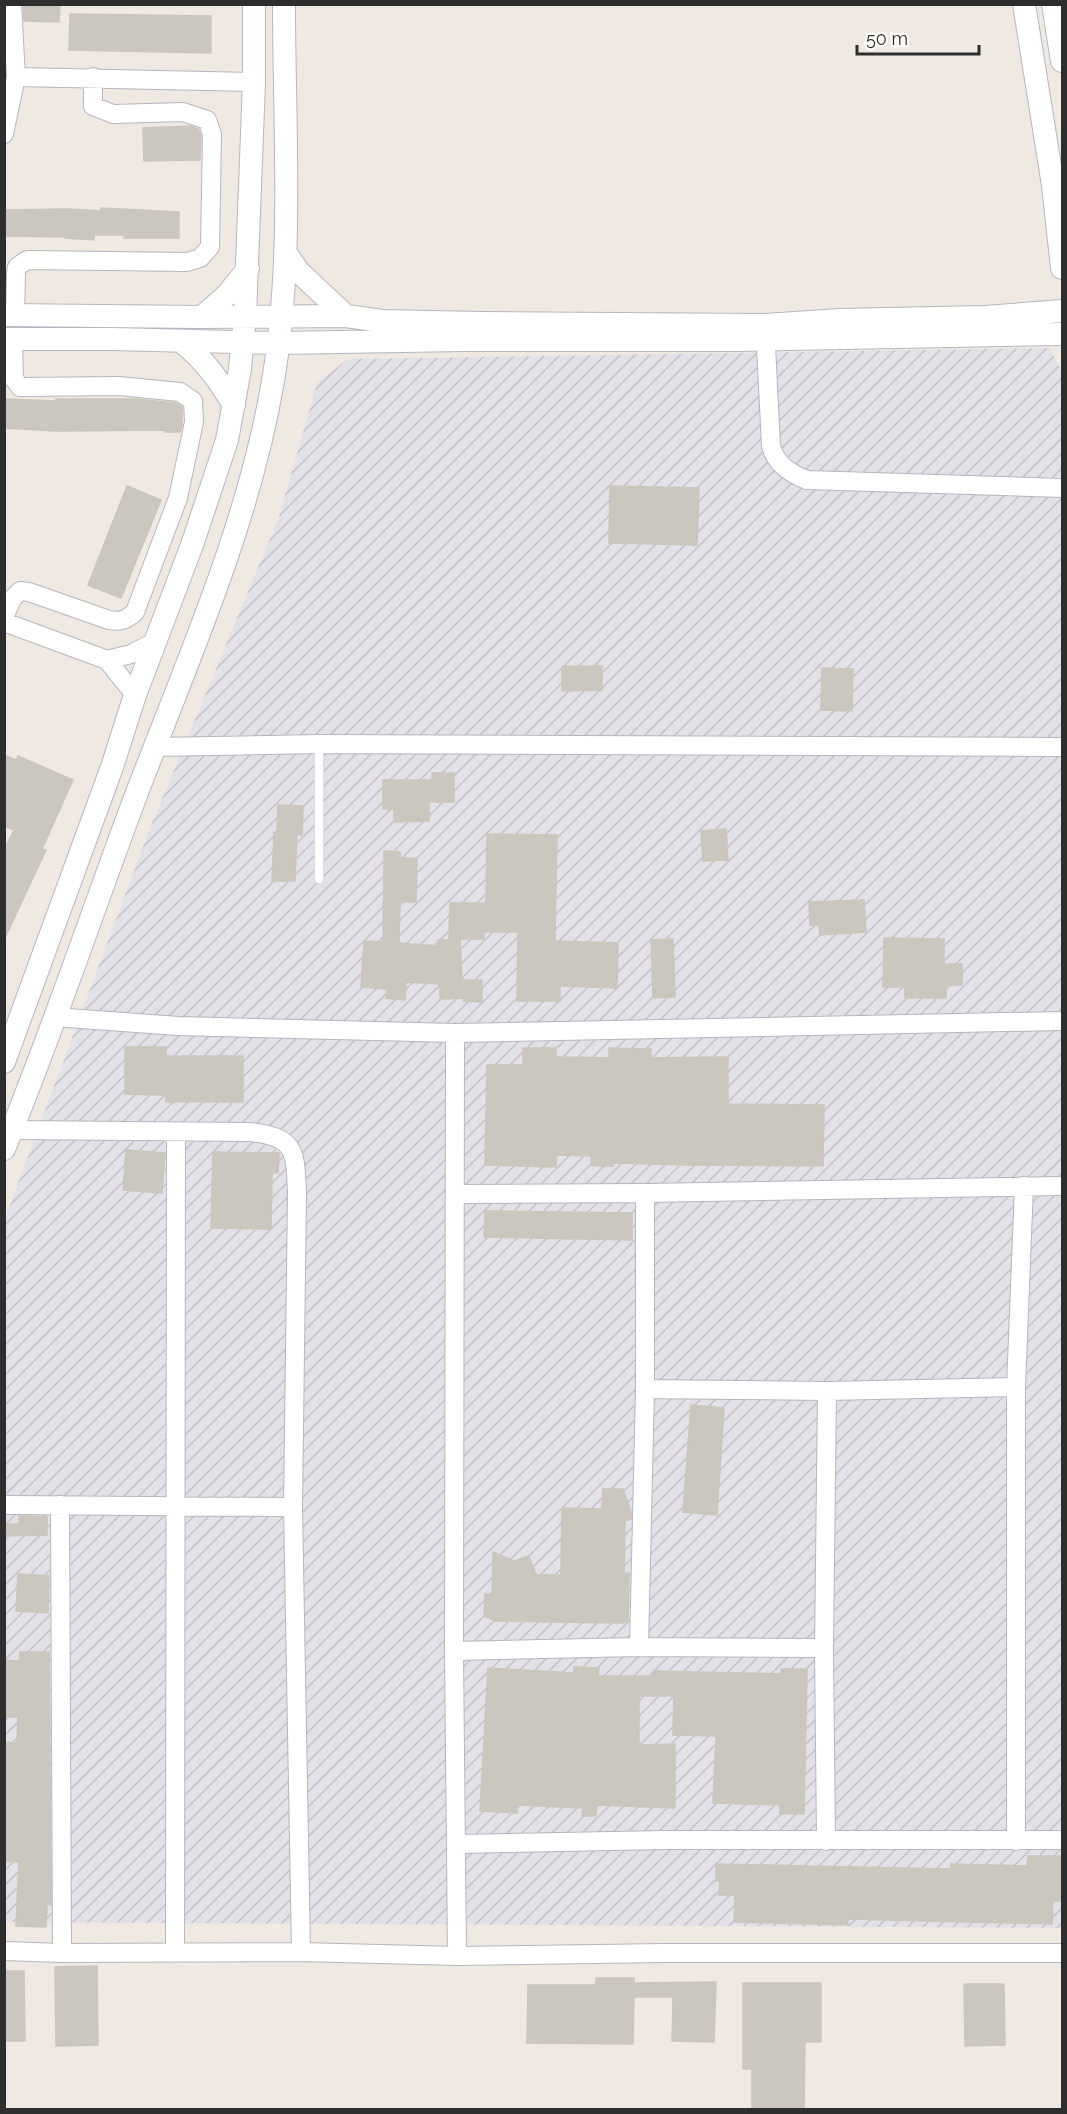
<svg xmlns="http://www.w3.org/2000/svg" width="1067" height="2114" font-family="Raleway,sans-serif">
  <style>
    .industrial { fill: url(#industrial-furrows) }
    .building { fill: #cbc7bf; stroke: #cbc5ba; stroke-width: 1.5 }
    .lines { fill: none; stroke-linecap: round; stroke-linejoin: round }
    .service-casing { stroke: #b4b7c1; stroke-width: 10 }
    .minor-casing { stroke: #b4b7c1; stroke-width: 20 }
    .tertiary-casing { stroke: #b4b7c1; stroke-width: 24 }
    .service { stroke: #fff; stroke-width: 9 }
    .minor { stroke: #fff; stroke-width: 18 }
    .tertiary { stroke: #fff; stroke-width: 22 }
  </style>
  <defs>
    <pattern id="industrial-furrows" width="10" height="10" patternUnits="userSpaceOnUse" patternTransform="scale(1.5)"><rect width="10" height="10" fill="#e3e1e8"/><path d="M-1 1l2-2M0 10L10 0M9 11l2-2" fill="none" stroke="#c3c1c7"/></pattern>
  </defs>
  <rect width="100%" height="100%" fill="#efe9e1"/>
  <path class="industrial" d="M1050,348L1062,373V1928L5,1922L4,1221L150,828L279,517L317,383L348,359Z"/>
  <path class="building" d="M23,4H60L59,22L24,21Z
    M70,14L211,16V53L69,50Z
    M190,126L198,129L201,136L200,160L144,161L143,128Z
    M101,208L179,212V238H124V235H94V240L66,238L67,237L4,236V210L69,209L101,211Z
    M4,399L56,401V399H135L176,403L182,407V426L180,432H165V430L56,431L4,428Z
    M127,486L161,500L121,598L88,585Z
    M610,486L699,488L697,545L609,543Z
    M562,666H602V690L562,691Z
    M822,668L853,669L852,711L821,710Z
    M4,755L16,760L18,756L73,780L42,849L46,850L4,940V850L14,830L4,826Z
    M432,773H454V802H429V821L394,822V809H383V780H432Z
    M278,805L303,806L302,835L297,834L295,881H272L274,832H277Z
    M726,829L728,860L703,861L701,831Z
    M487,834L557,835L555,941L618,943L617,988L560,986V1001H517L518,932H484V939H449L450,903H486Z
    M384,851L400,852V858H417L416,902H400L399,943L438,946V940L460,939L462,980H482V1002L464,1001V998L440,999V984L406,982L405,1000L386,998L387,989L361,987L364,941L383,942Z
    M864,900L866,932L820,935L819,925H810L809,902Z
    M884,938L944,939V964H962V985H946V998H905V987H883Z
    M673,939L675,997L653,998L651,940Z
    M125,1047H166V1056H243V1102H166V1095L125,1094Z
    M523,1048H556V1057L609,1058V1048L651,1049V1058L728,1057V1104L824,1105L823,1166L686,1165L613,1163V1166H591V1156L557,1155L556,1167L485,1165L487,1065H523Z
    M126,1150L165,1153L162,1193L123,1190Z
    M213,1152L279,1153L278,1173H272L271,1229L211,1228Z
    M485,1211L632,1213V1240L484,1237Z
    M691,1405L724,1408L717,1515L683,1512Z
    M603,1489H623L631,1512V1519L625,1521L624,1573H629L628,1621L622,1623L496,1621L484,1616L485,1594H492L493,1552L514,1561L529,1556L536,1575H561L562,1508L602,1509Z
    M19,1516L47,1517V1535L4,1536V1524H19Z
    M18,1574L49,1576L48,1613L16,1611Z
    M20,1652H49L51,1905L47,1904L46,1927L16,1926L19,1862L4,1861V1742L17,1743L18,1717H4V1660L19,1661Z
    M574,1667L599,1668L598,1676H653V1671L781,1674V1669H807L804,1814H780V1805L713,1803L716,1736L673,1735L674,1696H639V1745L675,1744V1808L597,1805L596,1816H582L583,1808L517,1805V1813L480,1811L488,1668L574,1673Z
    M1028,1856H1062V1901H1053L1052,1924L848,1919V1925L734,1922L735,1895H719L720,1881H716V1864L951,1869V1864L1027,1866Z
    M97,1966L98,2045L56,2046L55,1967Z
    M4,1971H24L25,2041H4Z
    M596,1978H634V1983L716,1982L714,2042L672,2041L673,1997H634L633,2044L527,2043L528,1985H596Z
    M743,1983H821V2042H805L804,2109H752V2069H743Z
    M964,1984H1004L1005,2045L965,2046Z"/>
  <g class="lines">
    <g class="service-casing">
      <path id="service" d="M319,879V744"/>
    </g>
    <g class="minor-casing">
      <path id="minor" d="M16,77L254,82
        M4,134L16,77L12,4
        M15,315L16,273L17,267L27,260L187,262L200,258L210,247L212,134L207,120L183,112L113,114L93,106V77
        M765,326L771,446C775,463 791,474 807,480L1062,488
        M4,617L12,599L20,591L29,592L109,620C121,622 126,620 135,612L178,498L194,422L193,401L180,392L119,386L20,387L14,379L13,339
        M4,622L107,660L135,695
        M107,660L131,654L156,641
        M154,747L319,744L1062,747
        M54,1017L178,1026L455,1033L1062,1021
        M455,1033L454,1651L457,1956
        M12,1130L250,1132C297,1137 295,1152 297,1193L293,1507L301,1952
        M455,1194L645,1193L1062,1186
        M645,1389L827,1391L1016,1387
        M4,1505L293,1507
        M60,1505L62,1953
        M639,1647L645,1389V1193
        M454,1651L639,1647L824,1648
        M826,1841L824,1648L827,1391
        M1016,1841V1387L1024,1186
        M456,1844L664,1840H1062
        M4,1951L62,1953L301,1952L457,1956L665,1953H1062
        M175,1953L176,1132"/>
    </g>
    <g class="tertiary-casing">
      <path id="tertiary" d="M1024,4L1053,185L1062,268
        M1053,4L1062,61
        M285,252L299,272L346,316
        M4,315L202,317L346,316L382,321L482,323L765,325L840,320L985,317L1062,311
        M202,317L227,295L248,269
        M4,339H111L278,343L464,340H738L1062,334
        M182,342C205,360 219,381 234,405
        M4,1062L112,767L135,695L192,545L227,440L240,369L245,316L254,82V4
        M4,1149C53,1031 93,909 138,790C189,657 249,523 273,381C294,257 284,130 284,4"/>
    </g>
    <use href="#service" class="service"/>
    <use href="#minor" class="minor"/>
    <use href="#tertiary" class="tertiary"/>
  </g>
  <rect width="1067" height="2114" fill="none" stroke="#2e2e2e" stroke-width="12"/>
  <path d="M857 45v9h122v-9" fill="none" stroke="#2e2e2e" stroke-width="3"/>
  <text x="866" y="45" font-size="18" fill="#2e2e2e" stroke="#ffffff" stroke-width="4.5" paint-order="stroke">50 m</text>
</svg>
